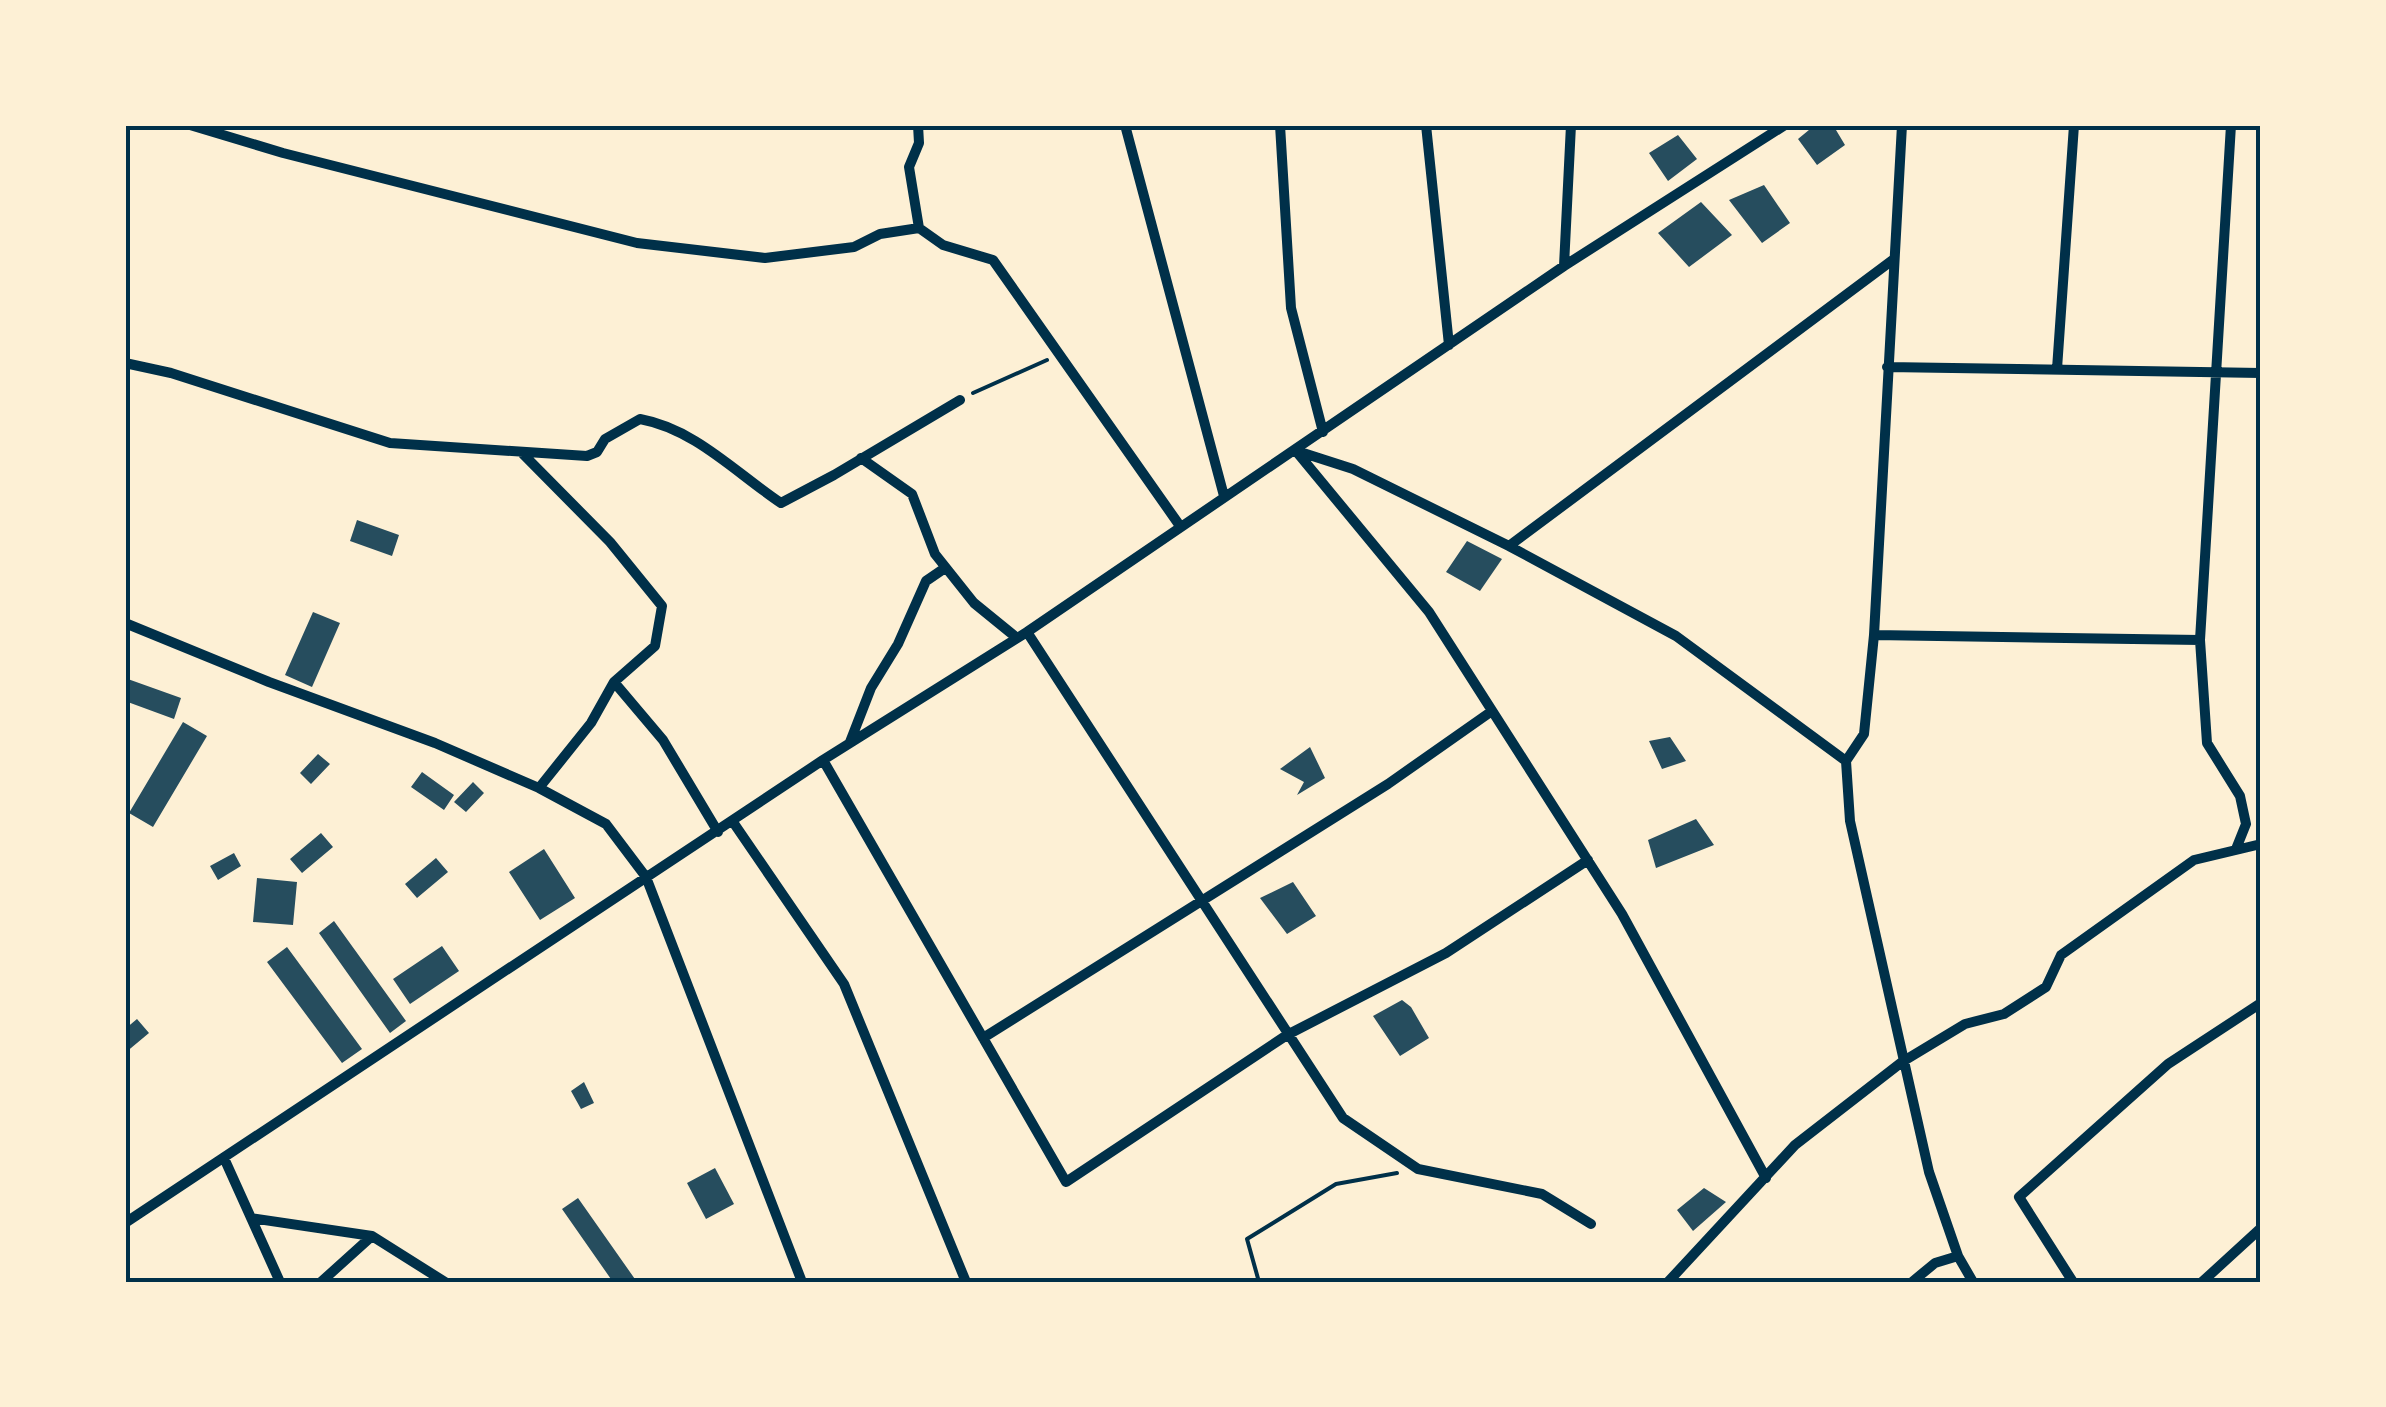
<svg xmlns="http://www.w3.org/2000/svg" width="2386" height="1407" font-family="Roboto,sans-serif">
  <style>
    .building { fill: #264d5e }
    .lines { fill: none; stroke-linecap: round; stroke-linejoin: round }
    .path { stroke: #003049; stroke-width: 4 }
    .minor { stroke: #003049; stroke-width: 10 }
    .neatline { fill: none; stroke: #003049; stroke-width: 4 }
  </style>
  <rect width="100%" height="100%" fill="#fdf0d5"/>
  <path class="building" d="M1815,125H1833L1845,145L1817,165L1798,139Z
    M1678,135L1697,159L1668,181L1649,153Z
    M1764,185L1790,223L1762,243L1729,200Z
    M1701,202L1732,235L1689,267L1658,233Z
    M357,520L399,535L392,556L350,541Z
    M1467,541L1502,559L1480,591L1446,572Z
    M313,612L340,623L312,687L285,675Z
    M125,678L181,698L174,719L125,701Z
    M183,722L207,736L153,827L129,813Z
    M1670,737L1686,761L1662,769L1649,741Z
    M1310,747L1325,778L1297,795L1304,782L1280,769Z
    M318,754L330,764L311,784L300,773Z
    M422,772L454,795L444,810L411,787Z
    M473,782L484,793L466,812L454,802Z
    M1696,819L1714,845L1656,868L1648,840Z
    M321,833L333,847L302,873L290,859Z
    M544,849L575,898L540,920L509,872Z
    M234,853L241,866L218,880L210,866Z
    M436,858L448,872L417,898L405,884Z
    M257,878L297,882L293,925L253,922Z
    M1293,882L1316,916L1287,934L1260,898Z
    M334,921L406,1021L390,1033L319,933Z
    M442,946L459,971L410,1004L393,979Z
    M287,947L362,1049L342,1063L267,962Z
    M1402,1000L1411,1007L1429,1038L1400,1056L1373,1016Z
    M137,1019L149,1033L125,1053V1029Z
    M584,1082L594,1103L581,1109L571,1091Z
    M715,1168L734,1204L706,1219L687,1183Z
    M1704,1188L1726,1202L1693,1231L1677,1210Z
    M578,1198L637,1282H613L562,1209Z"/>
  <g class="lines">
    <path class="path" d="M973,393L1047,360
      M1259,1282L1247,1239L1336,1184L1397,1173"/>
    <path class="minor" d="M190,125L283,153L637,243L765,258L854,247L880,234L919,228
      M918,125L919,143L909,167L919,228L943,245L993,260L1180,526
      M1125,125L1224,496
      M1280,125L1291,308L1323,432
      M1426,125L1449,345
      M1902,125L1874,635L1864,734L1846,761L1850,821L1929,1172L1958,1256L1973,1282
      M2231,125L2200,640L2207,743L2240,796L2246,824L2236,849
      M1564,266L1571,125
      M125,363L171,373L390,443L587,456L597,452L605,439L640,419C695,429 736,473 781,503L834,475L960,400
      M1887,367L2261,373
      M2057,369L2074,125
      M1296,451L1429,612L1622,914L1766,1178
      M1297,451L1353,469L1509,546L1676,636L1846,761
      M523,454L610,542L662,606L655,646L614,682L663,740L718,832
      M861,458L912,494L935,554L974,603L1017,638
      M1509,546L1894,259
      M125,623L269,682L435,743L539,788L606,824L646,877L802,1282
      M1027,632L1343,1118L1418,1169L1542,1194L1591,1224
      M1874,635L2200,640
      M850,742L871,688L898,644L926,581L945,568
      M823,760L1066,1182L1287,1035L1446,953L1588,860
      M539,788L591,723L614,682
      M733,822L844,984L966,1282
      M983,1038L1388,784L1492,711
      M224,1158L280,1282
      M251,1218L372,1236L445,1282
      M125,1223L823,760L1027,632L1564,266L1785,125
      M321,1282L372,1236
      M1668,1282L1795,1145L1902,1062L1965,1024L2004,1014L2046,987L2061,955L2194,860L2261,844
      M1912,1282L1935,1263L1958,1256
      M2073,1282L2019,1197L2168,1064L2261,1003
      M2202,1282L2261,1228"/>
  </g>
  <rect width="2386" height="1407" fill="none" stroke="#fdf0d5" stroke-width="255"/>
  <rect x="128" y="128" width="2130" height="1152" class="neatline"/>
</svg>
